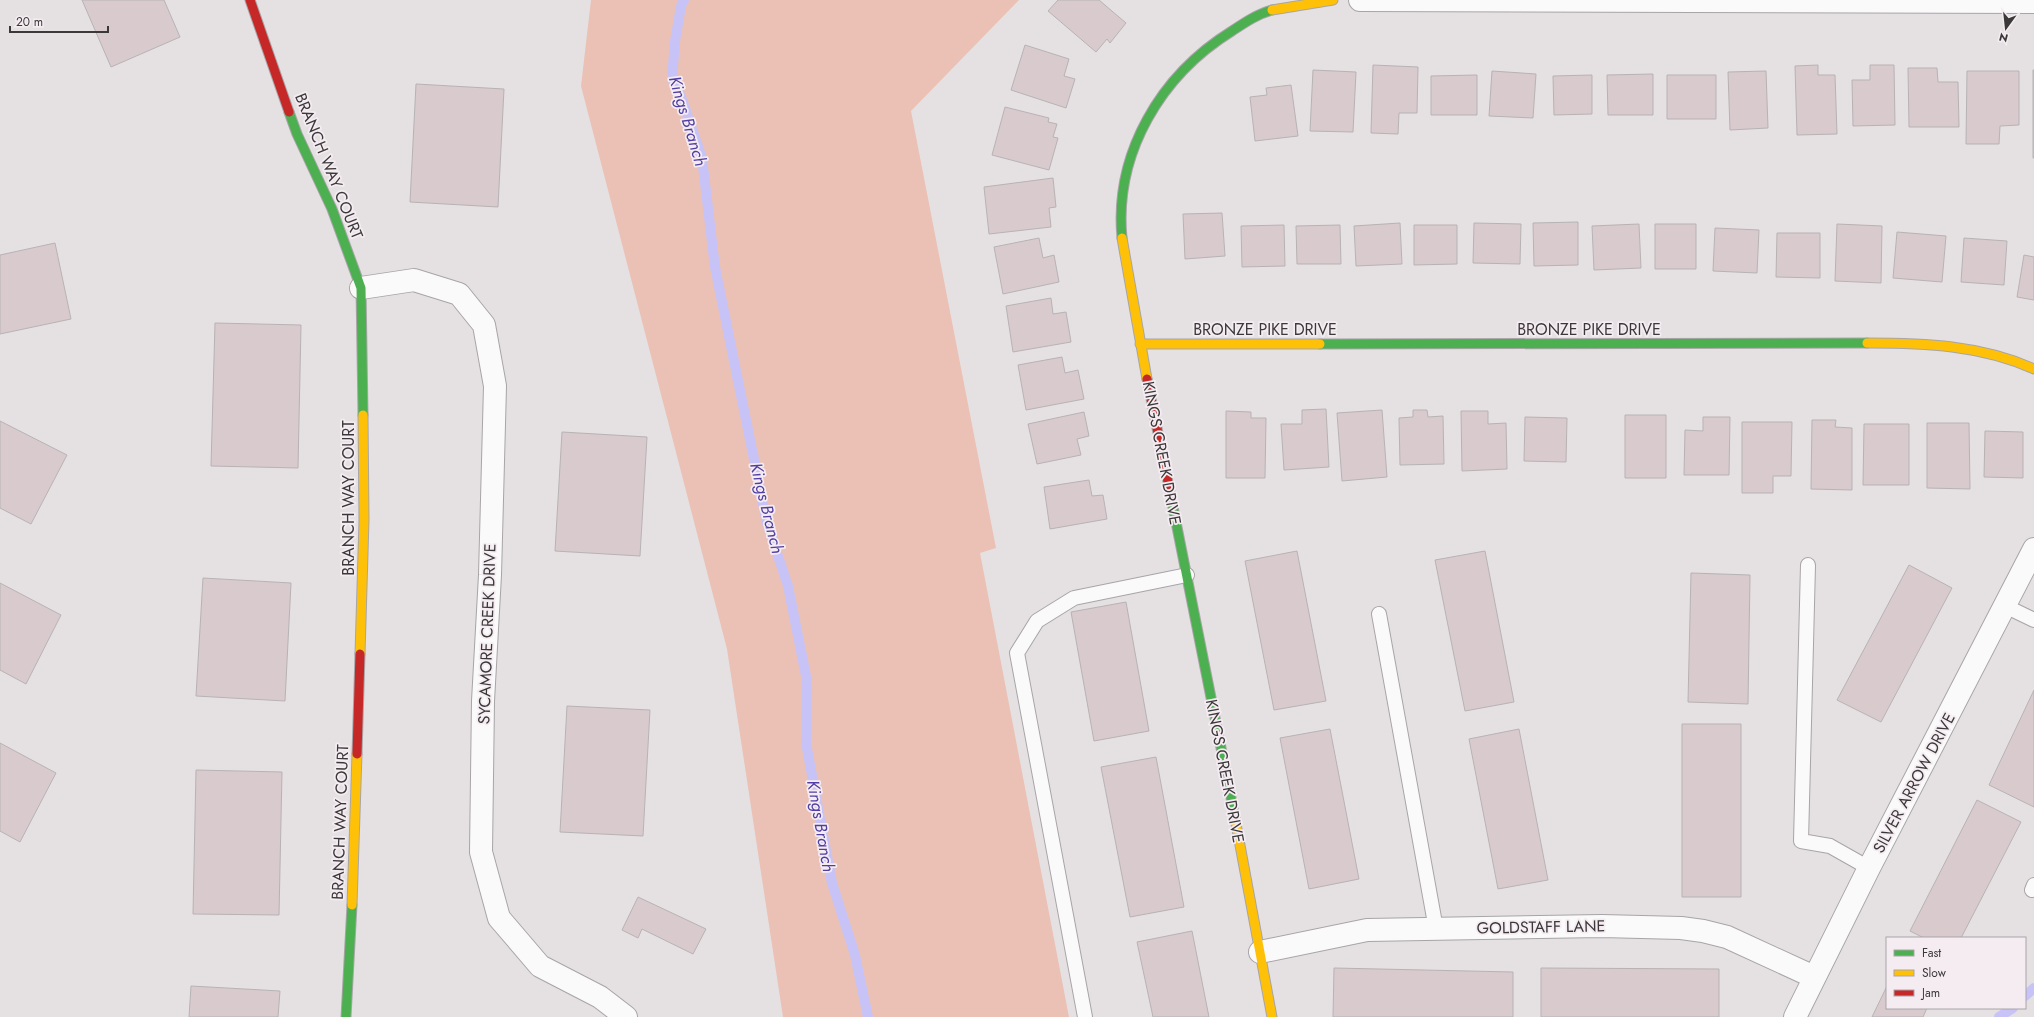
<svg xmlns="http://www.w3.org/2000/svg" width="2034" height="1017" font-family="Jost,sans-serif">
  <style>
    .green { fill: #eac1b4 }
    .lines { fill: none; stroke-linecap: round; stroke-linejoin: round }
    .stream { stroke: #c8c3f7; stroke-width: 10 }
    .building { fill: #d8cacd; stroke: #b7b3b4 }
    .lane-casing { stroke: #a8a5a7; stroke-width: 16 }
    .street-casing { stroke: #a8a5a7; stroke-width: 24 }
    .fast-casing { stroke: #a8a5a7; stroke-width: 11 }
    .slow-casing { stroke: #a8a5a7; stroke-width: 11 }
    .jam-casing { stroke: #a8a5a7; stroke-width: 11 }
    .lane { stroke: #fbfafb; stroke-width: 14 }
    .street { stroke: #fbfafb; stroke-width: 22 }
    .fast { stroke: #4caf50; stroke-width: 9 }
    .slow { stroke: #ffc107; stroke-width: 9 }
    .jam { stroke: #c62828; stroke-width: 9 }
    .labels { text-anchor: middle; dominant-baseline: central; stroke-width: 3.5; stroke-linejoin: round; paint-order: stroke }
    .street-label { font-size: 16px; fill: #3b3839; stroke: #f4ecf1 }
    .water-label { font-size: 17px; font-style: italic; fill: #513ea4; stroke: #f4ecf1 }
  </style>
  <rect width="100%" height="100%" fill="#e5e1e3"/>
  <path class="green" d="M591,0H1019L911,111L996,548L980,553L1069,1017H783L727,649L581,86Z"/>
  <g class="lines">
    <path class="stream" d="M684,0L681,6L675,41L672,79L681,97L702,158L715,267L734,361L767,523L788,586L807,681L806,743L832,883L855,955L868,1017
      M2025,996L2034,988
      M1999,1017L2013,1008"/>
  </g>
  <path class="building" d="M82,0H164L180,37L111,67Z
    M1058,0H1099L1126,23L1110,43L1107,39L1096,52L1048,11Z
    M1025,45L1069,59L1064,76L1075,79L1066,108L1011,90Z
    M1373,65L1418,67L1417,113H1399L1398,134L1371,133Z
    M1818,65V75H1835L1837,134L1797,135L1795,66Z
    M1870,65H1894L1895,125L1853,126L1852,80H1870Z
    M1908,68H1937L1938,82H1958L1959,127H1909Z
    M1313,70L1356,72L1353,132L1310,131Z
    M2033,70H2034V158H2033Z
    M1492,71L1536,74L1533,118L1489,116Z
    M1766,71L1768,128L1730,130L1728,72Z
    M1967,71H2019V125L2000,126L1999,144H1966Z
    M1653,74V115H1608L1607,75Z
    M1477,75V115H1431V76Z
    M1592,75V114L1554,115L1553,76Z
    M1667,75H1716V119H1667Z
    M416,84L504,89L498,207L410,202Z
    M1291,85L1298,136L1255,141L1250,97L1267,95L1266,88Z
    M1005,107L1049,118L1048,122L1057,124L1053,137L1058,138L1049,170L992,155Z
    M1053,178L1056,207L1049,208L1051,227L989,234L984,187Z
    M1222,213L1225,256L1185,259L1183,214Z
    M1578,222V265L1534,266L1533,223Z
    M1400,223L1402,264L1356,266L1354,226Z
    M1474,223L1521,224L1520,264L1473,263Z
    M1639,224L1641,268L1594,270L1592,226Z
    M1655,224H1696V269H1655Z
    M1837,224L1882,226L1881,283L1835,281Z
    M1284,225L1285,266L1242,267L1241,226Z
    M1340,225L1341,264H1297L1296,226Z
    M1414,225H1457V264L1414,265Z
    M1715,228L1759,230L1757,273L1713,271Z
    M1897,232L1946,236L1942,282L1893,278Z
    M1777,233H1820V278L1776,277Z
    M1039,238L1043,258L1054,255L1059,282L1003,294L994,247Z
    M1964,238L2007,241L2004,285L1961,282Z
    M55,243L71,319L0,334V255Z
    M2024,255L2034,257V300L2017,297Z
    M1051,298L1053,314L1066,312L1071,342L1013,352L1006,306Z
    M215,323L301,325L298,468L211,466Z
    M1062,357L1065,373L1078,370L1084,399L1026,410L1018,365Z
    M1326,409L1329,467L1284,470L1281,424H1302V410Z
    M1382,410L1387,477L1342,481L1337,413Z
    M1413,410H1427L1428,417L1443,416L1444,464L1400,465L1399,418L1413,417Z
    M1226,411L1251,412V418H1266L1265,478H1226Z
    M1461,411H1488V424L1506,423L1507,469L1462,471Z
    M1084,412L1089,436L1077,439L1081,455L1037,464L1028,424Z
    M1625,415H1666V478H1625Z
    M1525,417L1567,418L1566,462L1524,461Z
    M1703,417H1730L1729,475H1684L1685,430L1703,431Z
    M1812,420H1836L1835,427L1852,428V490L1811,489Z
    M0,421L67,455L31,524L0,508Z
    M1742,422H1792L1791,476H1773V493H1742Z
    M1927,423H1969L1970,489L1927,488Z
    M1864,424H1909V485H1863Z
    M1985,431L2023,432V478L1984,477Z
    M562,432L647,437L640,556L555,551Z
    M1089,480L1092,496L1103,495L1107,519L1050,529L1044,487Z
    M1297,551L1326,701L1274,710L1245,561Z
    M1485,551L1514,702L1465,711L1435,560Z
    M1909,565L1952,588L1881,722L1837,700Z
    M1691,573L1750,575L1748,704L1688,702Z
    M203,578L291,583L285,701L196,696Z
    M0,583L61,615L26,684L0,670Z
    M1126,602L1149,731L1094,741L1071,612Z
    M2034,690V807L1989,785Z
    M567,706L650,710L643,836L560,832Z
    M1682,724H1741V897H1682Z
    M1330,729L1359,879L1309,889L1280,738Z
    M1519,729L1548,880L1498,889L1469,739Z
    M0,743L56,773L20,842L0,831Z
    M1156,757L1184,907L1130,917L1101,767Z
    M196,770L282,772L279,915L193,914Z
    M1977,800L2021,822L1961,938H1924L1910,931Z
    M638,897L706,929L693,954L642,929L638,938L622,930Z
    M1192,931L1209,1017H1153L1137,942Z
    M1334,968L1513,972V1017H1333Z
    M1541,968L1719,969V1017H1541Z
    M191,986L280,991L278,1017H189Z
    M1887,986V1008H1927L1923,1017H1872Z"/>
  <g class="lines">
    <g class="lane-casing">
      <path id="lane" d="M1808,565L1801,841L1830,846L1869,868
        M2005,606L2034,620
        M1379,614L1436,929
        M2032,890L2034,885
        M1085,1017L1017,653L1037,621L1074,598L1187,575"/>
    </g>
    <g class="street-casing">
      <path id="street" d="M1360,0L2034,2
        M361,288L414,280L459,294L484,325L495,386L490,575L483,701L481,852L499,918L540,966L600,997L626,1017
        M1260,952L1367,930L1602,926L1681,928L1703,931L1727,937L1814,977
        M1795,1017L1869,868L2034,549"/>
    </g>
    <g class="fast-casing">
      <path id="fast" d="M289,112L297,134L332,209L361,288L363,415
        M1122,238C1114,153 1161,75 1232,31C1244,23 1257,14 1272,10
        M1320,344L1867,343
        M1169,487L1234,813
        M346,1017L352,905"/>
    </g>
    <g class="slow-casing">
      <path id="slow" d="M1272,10L1333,0
        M1122,238L1147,379
        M1867,343C1924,343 1981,345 2034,369
        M1140,344H1320
        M360,654L364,520L363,415
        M1234,813L1272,1017
        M352,905L357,754"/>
    </g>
    <g class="jam-casing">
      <path id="jam" d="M250,0L289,112
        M1147,379L1169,487
        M357,754L360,654"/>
    </g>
    <use href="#lane" class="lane"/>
    <use href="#street" class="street"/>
    <use href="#fast" class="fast"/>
    <use href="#slow" class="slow"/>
    <use href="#jam" class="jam"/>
  </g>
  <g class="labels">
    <g class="street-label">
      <text transform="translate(329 166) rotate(68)">BRANCH WAY COURT</text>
      <text x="1265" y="329">BRONZE PIKE DRIVE</text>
      <text x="1589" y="329">BRONZE PIKE DRIVE</text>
      <text transform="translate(1162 453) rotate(79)">KINGS CREEK DRIVE</text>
      <text transform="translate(348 498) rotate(-90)">BRANCH WAY COURT</text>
      <text transform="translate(487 634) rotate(-88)">SYCAMORE CREEK DRIVE</text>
      <text transform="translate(1225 771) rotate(79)">KINGS CREEK DRIVE</text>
      <text transform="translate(1914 783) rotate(-62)">SILVER ARROW DRIVE</text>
      <text transform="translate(340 822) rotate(-88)">BRANCH WAY COURT</text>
      <text transform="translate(1541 927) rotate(-1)">GOLDSTAFF LANE</text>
    </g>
    <g class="water-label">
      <text transform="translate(688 121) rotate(73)">Kings Branch</text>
      <text transform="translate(767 508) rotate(76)">Kings Branch</text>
      <text transform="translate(821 826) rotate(80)">Kings Branch</text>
    </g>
  </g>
  <rect x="1886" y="937" width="140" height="72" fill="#f4ecf1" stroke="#aaa4a7"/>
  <rect x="1894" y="950" width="20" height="6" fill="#4caf50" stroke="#aaa4a7"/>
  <text x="1922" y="957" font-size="12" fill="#3b3839">Fast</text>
  <rect x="1894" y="970" width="20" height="6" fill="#ffc107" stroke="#aaa4a7"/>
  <text x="1922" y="977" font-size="12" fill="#3b3839">Slow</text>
  <rect x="1894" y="990" width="20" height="6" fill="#c62828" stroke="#aaa4a7"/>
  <text x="1922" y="997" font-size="12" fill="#3b3839">Jam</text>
  <g transform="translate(2006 28) rotate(195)" stroke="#f4ecf1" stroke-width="3" paint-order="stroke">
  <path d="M0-3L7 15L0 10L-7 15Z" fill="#3b3839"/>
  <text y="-6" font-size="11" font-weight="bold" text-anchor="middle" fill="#3b3839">N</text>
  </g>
  <path d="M10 26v6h98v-6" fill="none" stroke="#3b3839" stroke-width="2"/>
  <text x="16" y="26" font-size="12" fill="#3b3839" stroke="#f4ecf1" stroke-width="3" paint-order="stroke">20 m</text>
</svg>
